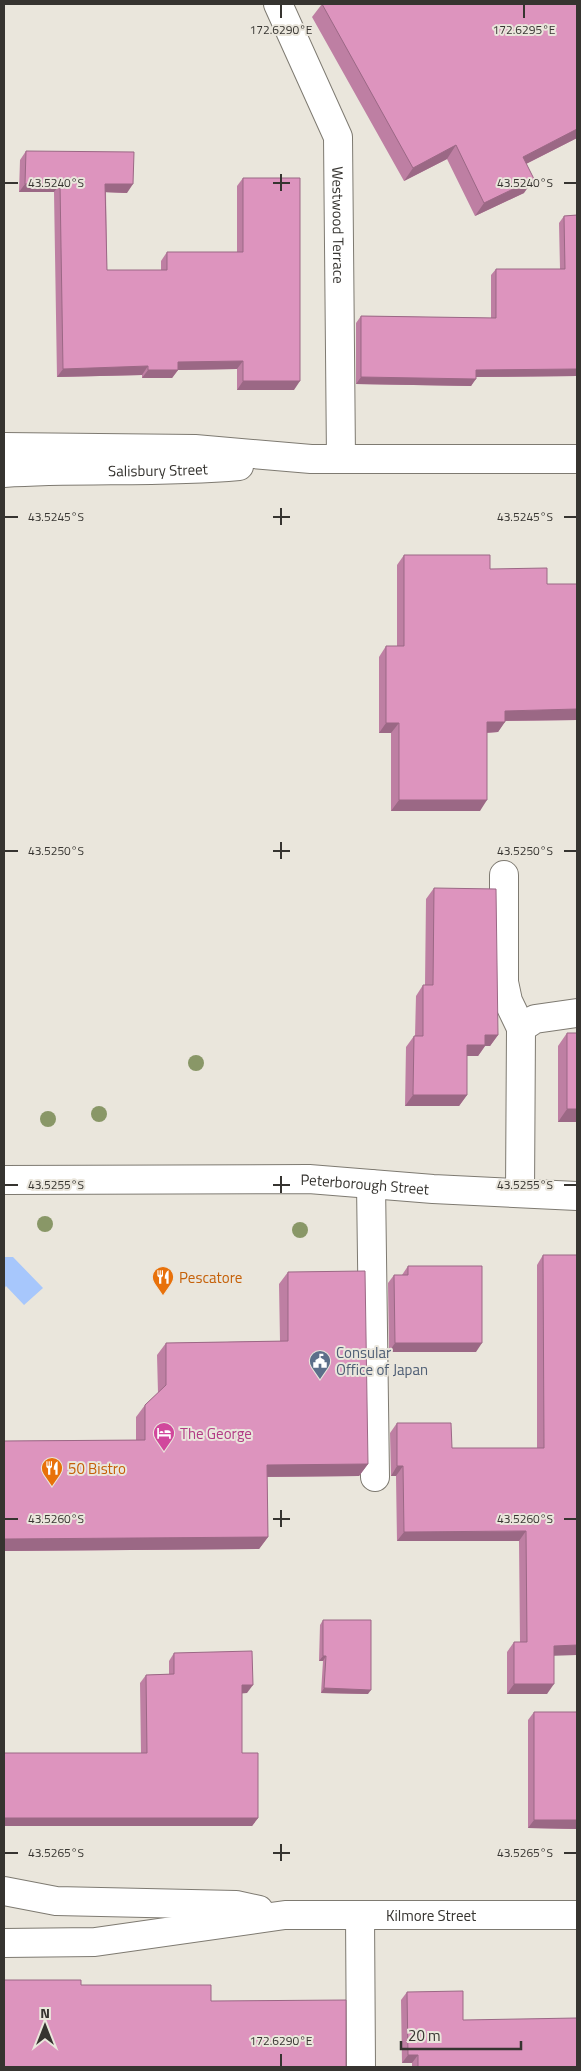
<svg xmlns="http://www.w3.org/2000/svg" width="581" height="2071" font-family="'Titillium Web',sans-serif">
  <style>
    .water { fill: #a7c7fc }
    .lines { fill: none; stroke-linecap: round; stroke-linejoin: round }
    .minor-casing { stroke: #7e7a71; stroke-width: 30 }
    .minor { stroke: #fff; stroke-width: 28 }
    .tree { fill: #899767 }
    .wall { fill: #be7fa3 }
    .shaded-wall { fill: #9b6885 }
    .building { fill: #dd94be; stroke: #9b6885 }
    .ticks { fill: none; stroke: #363430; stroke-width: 2 }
    .labels { text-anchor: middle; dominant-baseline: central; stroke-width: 4; stroke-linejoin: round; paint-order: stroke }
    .street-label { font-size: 15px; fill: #363430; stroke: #eae6dc }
    .food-label { font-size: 15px; fill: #c56008; stroke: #eae6dc; text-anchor: start }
    .service-label { font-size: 15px; fill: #4e5e75; stroke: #eae6dc; text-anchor: start }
    .hotel-label { font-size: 15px; fill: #b23c85; stroke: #eae6dc; text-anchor: start }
    .ticks-label { font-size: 12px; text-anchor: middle; fill: #363430; stroke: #eae6dc; stroke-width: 4; stroke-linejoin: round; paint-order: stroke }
  </style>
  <rect width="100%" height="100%" fill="#eae6dc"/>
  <path class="water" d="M4,1257H13L43,1288L24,1305L6,1286L4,1289Z"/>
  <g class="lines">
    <g class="minor-casing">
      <g id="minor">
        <path id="s1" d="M278,4L338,137L341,459"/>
        <path d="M4,447L195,449L311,459H577"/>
        <path id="s2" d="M4,473C82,468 161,473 239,466"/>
        <path d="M504,875V982L508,1001L521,1028"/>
        <path id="s3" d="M4,1180L309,1179L433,1189L577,1196"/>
        <path d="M371,1184L375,1477"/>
        <path d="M520,1193L521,1028L535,1019L577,1013"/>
        <path d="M4,1891L56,1901L236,1905L259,1910"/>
        <path d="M360,1915L361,2067"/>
        <path id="s4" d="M4,1943L95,1942L285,1915H577"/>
      </g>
    </g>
    <use href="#minor" class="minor"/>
  </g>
  <g class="tree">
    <circle cx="196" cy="1063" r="8"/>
    <circle cx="99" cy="1114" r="8"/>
    <circle cx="48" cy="1119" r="8"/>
    <circle cx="45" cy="1224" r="8"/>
    <circle cx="300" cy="1230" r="8"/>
  </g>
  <path class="wall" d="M322,4H577V138L526,164L524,193L475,216L447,159L404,181L312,17Z
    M26,151L127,193L106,192L107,270H161V261L167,252H237V186L243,178L294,390H237V369L178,370L172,378H142V375L57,377L54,192H19L20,160Z
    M577,215V376L476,377L471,386L356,384V323L361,316L491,318V275L496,269H560L559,223L564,216Z
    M404,555L490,569L547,584L577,720L505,721L498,732L487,733L480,811H391V733H379V657L386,646H397V565Z
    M434,888L498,1035L490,1046H485L478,1056H467V1095L459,1106H405L406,1047L414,1036H415L416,996L423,985H425L426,899Z
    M567,1033L577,1122H558V1046Z
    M543,1255H577V1655H554L547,1694H507V1652L514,1642H520L519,1541H397L396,1476H391L390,1433L397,1423L452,1448H537V1265Z
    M408,1266L476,1352H389L388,1283L394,1275H402Z
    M288,1272L368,1464L359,1476L267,1477L268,1537L259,1549L4,1551V1441L136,1440V1417L145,1405L158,1393L157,1355L166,1343L280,1341L279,1284Z
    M323,1620L368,1694L321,1693L323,1661H319L320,1625Z
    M174,1653L247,1693H242V1753L258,1818L252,1826H4L141,1753L140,1683L146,1675L169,1674V1661Z
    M534,1712H577V1829L528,1828V1720Z
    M407,1992L463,2020L577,2067H412V2063H402L401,2000Z"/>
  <path class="shaded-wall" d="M577,129V138L514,170L523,157Z
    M456,145L447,159L404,181L413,168Z
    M534,179L524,193L475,216L484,203Z
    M25,184H60L54,192H19Z
    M105,184H133L127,193L100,192Z
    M243,361L237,369L178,370L172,378H142L148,370L178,362Z
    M148,366L142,375L57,377L63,369Z
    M577,369V376L472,377L476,370Z
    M361,377L476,379L471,386L356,384Z
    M243,381H300L294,390H237Z
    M577,709V720L498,721L505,711Z
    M487,722H505L498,732L480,733Z
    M386,723H399L391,733H379Z
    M399,800H487L480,811H391Z
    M485,1035H498L490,1046H485L478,1056H460L467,1045Z
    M413,1095H467L459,1106H405Z
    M567,1109H577V1122H558Z
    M395,1343H482L476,1352H389Z
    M368,1464L359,1476L258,1477L267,1465Z
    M397,1466H403L396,1476H391Z
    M526,1531L519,1541H397L404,1532Z
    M268,1537L259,1549L4,1551V1539Z
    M577,1645V1655L547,1656L554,1646Z
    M323,1656H326L323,1661H319Z
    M514,1684H554L547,1694H507Z
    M242,1685H253L247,1693L236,1694Z
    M324,1688L371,1690L368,1694L321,1693Z
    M4,1818H258L252,1826H4Z
    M534,1820H577V1829L528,1828Z
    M408,2055H418L412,2063H402Z"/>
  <path class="building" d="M322,4H577V129L523,157L534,179L484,203L456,145L413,168Z
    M26,151L134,152L133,184H105L107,270H167V252H243V178H300V381H243V361L178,362V370H148V366L63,369L60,184H25Z
    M577,215V369L476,370V379L361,377V316L496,318V269H565L564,216Z
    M404,555H490V569L547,568V584H577V709L505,711V722H487V800H399V723H386V646H404Z
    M434,888L496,889L498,1035H485V1045H467V1095H413L414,1036H423V985H433Z
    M567,1033H577V1109H567Z
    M543,1255H577V1645L554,1646V1684H514V1642H527L526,1531L404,1532L403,1466H397V1423H451L452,1448H544Z
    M408,1266H482V1343H395L394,1275H408Z
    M365,1271L368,1464L267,1465L268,1537L4,1539V1441L145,1440V1405L166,1385V1343L288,1341V1272Z
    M323,1620H371V1690L324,1688L326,1656H323Z
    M252,1651L253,1685H242V1753H258V1818H4V1753H147L146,1675L174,1674V1653Z
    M534,1712H577V1820H534Z
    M4,1980H81V1985H211V2001L346,2000V2067H4Z
    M463,1991V2020L577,2018V2067H418V2055H408L407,1992Z"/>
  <path class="ticks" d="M281,5V18M524,5V18M281,174V191M5,183H18M273,183H290M564,183H576M281,508V525M5,517H18M273,517H290M564,517H576M281,842V859M5,851H18M273,851H290M564,851H576M281,1176V1193M5,1185H18M273,1185H290M564,1185H576M281,1510V1527M5,1519H18M273,1519H290M564,1519H576M281,1844V1861M5,1853H18M273,1853H290M564,1853H576M281,2054V2066"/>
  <defs>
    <g id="restaurant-pin" transform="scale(1.125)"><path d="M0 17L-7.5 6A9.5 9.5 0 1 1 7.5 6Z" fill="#e8710a" stroke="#eae6dc"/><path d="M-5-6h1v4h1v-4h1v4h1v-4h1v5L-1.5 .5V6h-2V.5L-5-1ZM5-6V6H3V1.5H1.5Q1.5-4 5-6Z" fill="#fff"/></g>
    <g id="civic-pin" transform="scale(1.125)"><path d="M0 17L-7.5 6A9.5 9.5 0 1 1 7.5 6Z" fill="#5c6f8a" stroke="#eae6dc"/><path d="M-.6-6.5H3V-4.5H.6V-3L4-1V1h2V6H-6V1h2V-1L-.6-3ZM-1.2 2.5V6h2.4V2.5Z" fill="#fff"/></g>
    <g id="hotel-pin" transform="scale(1.125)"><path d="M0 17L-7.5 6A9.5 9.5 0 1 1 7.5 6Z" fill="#d1479c" stroke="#eae6dc"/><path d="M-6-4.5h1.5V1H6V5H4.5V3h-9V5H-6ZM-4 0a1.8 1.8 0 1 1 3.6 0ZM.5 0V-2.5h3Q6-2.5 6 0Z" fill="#fff"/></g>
  </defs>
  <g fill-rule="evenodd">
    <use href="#restaurant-pin" x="163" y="1277"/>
    <use href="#civic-pin" x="320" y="1361"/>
    <use href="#hotel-pin" x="164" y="1433"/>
    <use href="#restaurant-pin" x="52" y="1468"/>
  </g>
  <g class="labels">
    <g class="street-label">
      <text stroke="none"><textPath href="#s1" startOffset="234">Westwood Terrace</textPath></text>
      <text stroke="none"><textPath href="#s2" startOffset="154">Salisbury Street</textPath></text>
      <text stroke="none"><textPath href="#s3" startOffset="361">Peterborough Street</textPath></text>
      <text stroke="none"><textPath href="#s4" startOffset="429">Kilmore Street</textPath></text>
    </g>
    <g class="food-label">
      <text x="179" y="1277">Pescatore</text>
      <text x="68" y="1468">50 Bistro</text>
    </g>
    <g class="service-label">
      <text x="336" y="1352">Consular<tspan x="336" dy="17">Office of Japan</tspan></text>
    </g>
    <g class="hotel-label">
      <text x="180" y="1433">The George</text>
    </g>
  </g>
  <g class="ticks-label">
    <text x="281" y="34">172.6290°E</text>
    <text x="524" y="34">172.6295°E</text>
    <text x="56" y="187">43.5240°S</text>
    <text x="525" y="187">43.5240°S</text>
    <text x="56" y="521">43.5245°S</text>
    <text x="525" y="521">43.5245°S</text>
    <text x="56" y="855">43.5250°S</text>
    <text x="525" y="855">43.5250°S</text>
    <text x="56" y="1189">43.5255°S</text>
    <text x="525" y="1189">43.5255°S</text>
    <text x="56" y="1523">43.5260°S</text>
    <text x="525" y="1523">43.5260°S</text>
    <text x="56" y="1857">43.5265°S</text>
    <text x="525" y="1857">43.5265°S</text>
    <text x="281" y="2045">172.6290°E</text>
  </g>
  <rect width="581" height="2071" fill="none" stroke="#363430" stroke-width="10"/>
  <g transform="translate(45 2026)" stroke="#eae6dc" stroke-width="4" paint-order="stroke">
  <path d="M0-4L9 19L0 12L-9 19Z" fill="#363430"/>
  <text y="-8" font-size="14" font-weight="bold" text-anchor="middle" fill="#363430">N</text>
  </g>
  <path d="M401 2041v8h120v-8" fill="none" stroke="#363430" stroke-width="2.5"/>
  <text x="408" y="2041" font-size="15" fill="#363430" stroke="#eae6dc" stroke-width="4" paint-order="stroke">20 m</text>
</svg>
